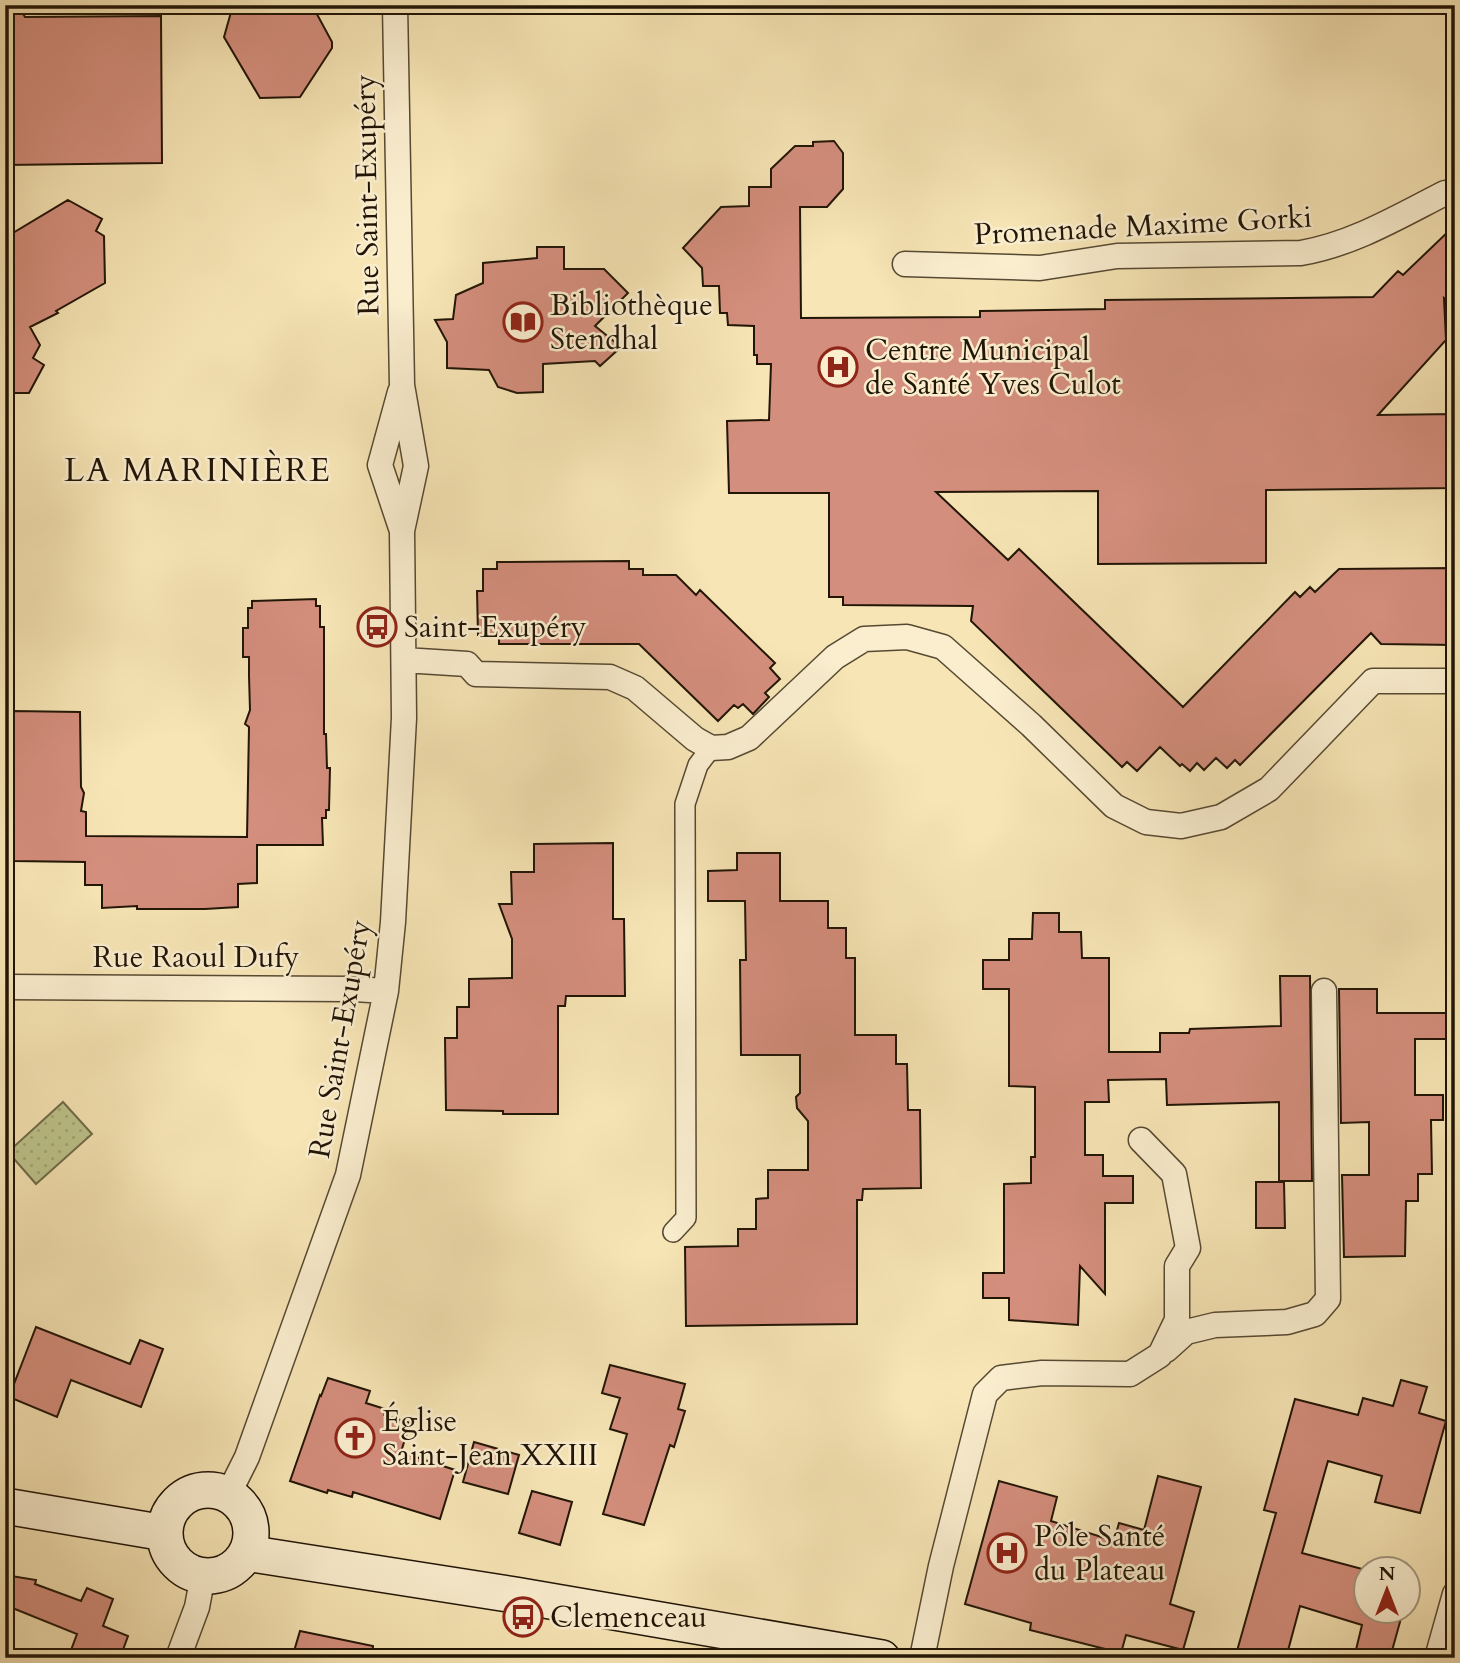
<svg xmlns="http://www.w3.org/2000/svg" width="1460" height="1663" font-family="Cardo,serif">
  <style>
    .park { fill: url(#park-dots); stroke: #706c49; stroke-width: 2 }
    .building { fill: #d48e7d; stroke: #211506; stroke-width: 2 }
    .lines { fill: none; stroke-linecap: round; stroke-linejoin: round }
    .pedestrian-casing { stroke: #564932; stroke-width: 22 }
    .minor-casing { stroke: #564932; stroke-width: 27 }
    .secondary-casing { stroke: #211506; stroke-width: 38 }
    .pedestrian { stroke: #faeecf; stroke-width: 19 }
    .minor { stroke: #faeecf; stroke-width: 24 }
    .secondary { stroke: #faeecf; stroke-width: 35 }
    .labels { text-anchor: middle; dominant-baseline: central; stroke-width: 5; stroke-linejoin: round; paint-order: stroke }
    .street-label { font-size: 30px; fill: #211506; stroke: #faeecf }
    .poi-label { font-size: 30px; fill: #211506; stroke: #faeecf; text-anchor: start }
    .quarter-label { font-size: 33px; letter-spacing: 2px; fill: #211506; stroke: #faeecf }
  </style>
  <defs>
    <pattern id="park-dots" width="8" height="8" patternUnits="userSpaceOnUse" patternTransform="scale(1.75)"><rect width="8" height="8" fill="#bec48c"/><path d="M2 2h.1M6 6h.1" fill="none" stroke="#a3a877" stroke-width="1.8" stroke-linecap="round"/></pattern>
  </defs>
  <rect width="100%" height="100%" fill="#f7e5b5"/>
  <filter id="stains"><feTurbulence type="fractalNoise" baseFrequency=".00286" numOctaves="4"/><feColorMatrix values="0 0 0 0 .2 0 0 0 0 .09 0 0 0 0 .02 0 0 0 .5 -.17"/></filter>
  <radialGradient id="worn" r=".72"><stop offset=".6" stop-color="#630" stop-opacity="0"/><stop offset="1" stop-color="#630" stop-opacity=".3"/></radialGradient>
  <path class="park" d="M63,1102L92,1134L36,1184L8,1152Z"/>
  <path class="building" d="M5,5H18L25,17L161,16L162,163L5,165Z
    M233,5H312L332,42V48L300,97L260,98L224,37Z
    M834,141L843,153V189L827,207H800L801,318L980,317V311L1105,309V300L1373,297L1398,271L1403,275L1455,225V308L1444,298L1446,340L1378,415L1455,414V488L1266,490V563L1098,564V491L936,492L1008,560L1019,549L1183,707L1295,592L1300,597L1310,587L1315,592L1339,569L1455,568V645L1381,644L1371,633L1240,765L1235,760L1227,768L1216,758L1204,770L1197,763L1190,771L1182,764L1180,766L1160,747L1137,771L1127,762L1122,767L971,621L973,606L843,605V597H829V493H729L727,421L769,420L771,364H757V355H754V326L728,325L727,313H720L719,286H703L702,268L683,248L721,207L749,206V187H771V169L795,146H813V142Z
    M68,200L102,219L96,231L104,236L105,283L56,311L58,313L30,327L40,345L33,358L44,365L29,393H12L5,406V247L13,233Z
    M537,247H564V269H604L628,293L595,326L621,347L600,366L595,361L543,364V392L517,393L498,387L489,370L447,368V342L435,320L453,319L456,295L483,283V263L537,258Z
    M629,561V569H643V575H676L696,595L700,590L775,663L770,668L780,679L765,693L769,697L753,714L743,704L738,708L734,705L718,721L639,644H499V635H478L477,591H483V569H497V562Z
    M316,599V606H320V627H324V734H326L327,768H330L329,810H326V818H322L323,845H257V883L238,884V907L205,909H137V906L102,908V885H85V862L14,861V711L80,712L81,787L84,793L81,811L86,812V836L247,837L249,727L245,724L250,710L249,676V657H243V628H248V608H252V601Z
    M613,843V919H624L625,996H566L565,1006H558V1114H503V1111L446,1110L445,1038H457V1007H469V979L512,978V939L499,904H512L511,872H534V844Z
    M737,853H780V901H828V928H846V958H855V1035H896V1064H907L908,1110H920L921,1188L863,1189L862,1200H857V1324L686,1326L685,1247L738,1246V1229H756V1199L768,1198V1170H808V1121L797,1108L796,1097L800,1093V1055H741L740,960H746L745,901H708V871L737,870Z
    M1033,913H1059V932H1081L1082,958H1109V1052H1160V1033H1189L1190,1029L1281,1026L1280,976H1310L1312,1181H1279V1102L1167,1105L1166,1079L1108,1080L1109,1102H1085V1155H1103V1176H1133V1203H1105V1294L1080,1266L1078,1325L1009,1320V1298H983V1273H1004V1184L1031,1183V1157H1035V1087L1009,1086V989H983V960H1009V939H1032Z
    M1339,989H1377V1013H1455V1039H1415V1095H1443V1120H1431L1432,1174H1418V1201H1406L1405,1256L1344,1257L1342,1175H1369V1122L1341,1123Z
    M1256,1182H1284L1285,1228H1256Z
    M36,1327L130,1364L140,1340L163,1349L141,1407L71,1380L57,1417L9,1397Z
    M610,1365L685,1384L678,1409L685,1411L674,1447L670,1445L644,1525L603,1514L627,1434L610,1429L620,1398L602,1393Z
    M328,1378L370,1391L366,1403L385,1409L384,1415L410,1423L401,1452L455,1470L440,1519L353,1492L352,1497L328,1490L327,1493L290,1481L320,1395L321,1396Z
    M1401,1380L1427,1387L1419,1413L1446,1421L1420,1513L1375,1502L1382,1476L1328,1461L1302,1553L1366,1570V1611H1403L1390,1658H1354L1362,1625L1300,1606L1286,1658H1235L1276,1513L1264,1510L1295,1399L1358,1415L1363,1398L1393,1406Z
    M474,1442L519,1455L508,1494L463,1482Z
    M1158,1476L1201,1487L1170,1604L1194,1612L1183,1650L1126,1635L1121,1653L1030,1630L1031,1623L965,1604L999,1481L1057,1497L1051,1521L1114,1541L1119,1523L1144,1530Z
    M532,1491L572,1502L560,1545L519,1533Z
    M5,1575L36,1580L35,1584L81,1601L87,1588L113,1599L103,1626L128,1636L120,1658H68L77,1634L5,1605Z
    M300,1631L373,1646L372,1658H292Z"/>
  <g class="lines">
    <g class="pedestrian-casing">
      <path id="pedestrian" d="M673,1232L686,1218L685,804L698,765L711,748"/>
    </g>
    <g class="minor-casing">
      <path id="minor" d="M905,264L1040,268L1117,256L1301,253C1353,244 1398,217 1445,193L1455,197
        M400,392L380,465L401,528
        M404,660L467,664L476,674L610,677L635,688L695,739L711,748L728,747L749,738L835,657L864,639L907,637L943,647L1031,725L1114,806L1146,822L1181,826L1221,817L1269,789L1373,681H1455
        M5,987L354,989L386,991
        M1166,1350L1186,1332L1215,1325L1287,1322L1315,1314L1328,1299L1324,991
        M228,1495L247,1457L348,1175L386,991L393,922L404,718L402,531L416,466L402,385L395,5
        M178,1658L197,1607L203,1575
        M922,1658L941,1566L985,1394L1001,1378L1042,1373L1130,1374L1160,1355L1177,1320V1266L1188,1248L1174,1174L1141,1140
        M1437,1658L1455,1594"/>
    </g>
    <g class="secondary-casing">
      <path id="secondary" d="M165 1533a43 43 0 1 1 86 0a43 43 0 1 1-86 0Z
        M5,1506L165,1533
        M246,1553L515,1595L882,1658"/>
    </g>
    <use href="#pedestrian" class="pedestrian"/>
    <use href="#minor" class="minor"/>
    <use href="#secondary" class="secondary"/>
  </g>
  <defs>
    <g id="library-ring" transform="scale(2.0125)"><circle r="9.5" fill="#faeecf" stroke="#8f2418" stroke-width="1.5"/><path d="M-6-4Q-3-5.5-.7-3.5V5Q-3 3-6 4ZM6-4Q3-5.5 .7-3.5V5Q3 3 6 4Z" fill="#8f2418"/></g>
    <g id="hospital-ring" transform="scale(2.0125)"><circle r="9.5" fill="#faeecf" stroke="#8f2418" stroke-width="1.5"/><path d="M-5-5h3v3.5h4V-5h3V5h-3V1.5h-4V5h-3Z" fill="#8f2418"/></g>
    <g id="bus-ring" transform="scale(2.0125)"><circle r="9.5" fill="#faeecf" stroke="#8f2418" stroke-width="1.5"/><path d="M-5-6H5V4H4V6H2V4H-2V6H-4V4H-5ZM-3.5-4V0h7V-4ZM-3.5 1.2v1.5H-2V1.2ZM2 1.2v1.5H3.5V1.2Z" fill="#8f2418"/></g>
    <g id="church-ring" transform="scale(2.0125)"><circle r="9.5" fill="#faeecf" stroke="#8f2418" stroke-width="1.5"/><path d="M-1.2-6h2.4v3.5h3.3v2.4h-3.3V6h-2.4V-.1h-3.3v-2.4h3.3Z" fill="#8f2418"/></g>
  </defs>
  <g fill-rule="evenodd">
    <use href="#library-ring" x="523" y="322"/>
    <use href="#hospital-ring" x="838" y="367"/>
    <use href="#bus-ring" x="377" y="627"/>
    <use href="#church-ring" x="355" y="1438"/>
    <use href="#hospital-ring" x="1007" y="1553"/>
    <use href="#bus-ring" x="523" y="1617"/>
  </g>
  <g class="labels">
    <g class="street-label">
      <text transform="translate(367 195) rotate(-91)">Rue Saint-Exupéry</text>
      <text transform="translate(1143 226) rotate(-3)">Promenade Maxime Gorki</text>
      <text x="196" y="957">Rue Raoul Dufy</text>
      <text transform="translate(340 1039) rotate(-80)">Rue Saint-Exupéry</text>
    </g>
    <g class="poi-label">
      <text x="550" y="305">Bibliothèque<tspan x="550" dy="34">Stendhal</tspan></text>
      <text x="865" y="350">Centre Municipal<tspan x="865" dy="34">de Santé Yves Culot</tspan></text>
      <text x="404" y="627">Saint-Exupéry</text>
      <text x="382" y="1421">Église<tspan x="382" dy="34">Saint-Jean XXIII</tspan></text>
      <text x="1034" y="1536">Pôle Santé<tspan x="1034" dy="34">du Plateau</tspan></text>
      <text x="550" y="1617">Clemenceau</text>
    </g>
    <g class="quarter-label">
      <text x="198" y="470">LA MARINIÈRE</text>
    </g>
  </g>
  <rect width="1460" height="1663" fill="none" stroke="#f7e5b5" stroke-width="28"/>
  <rect x="7" y="7" width="1446" height="1649" fill="none" stroke="#211506" stroke-width="3.5"/>
  <rect x="14" y="14" width="1432" height="1635" fill="none" stroke="#211506" stroke-width="2"/>
  <g transform="translate(1387 1590)"><circle r="33" fill="#faeecf" stroke="#a3977f" stroke-width="2"/>
  <path d="M0-5L12 26L0 18L-12 26Z" fill="#8f2418"/>
  <text y="-10" font-size="19" font-weight="bold" text-anchor="middle" fill="#211506">N</text>
  </g>
  <rect width="100%" height="100%" filter="url(#stains)"/>
  <rect width="100%" height="100%" fill="url(#worn)"/>
</svg>
